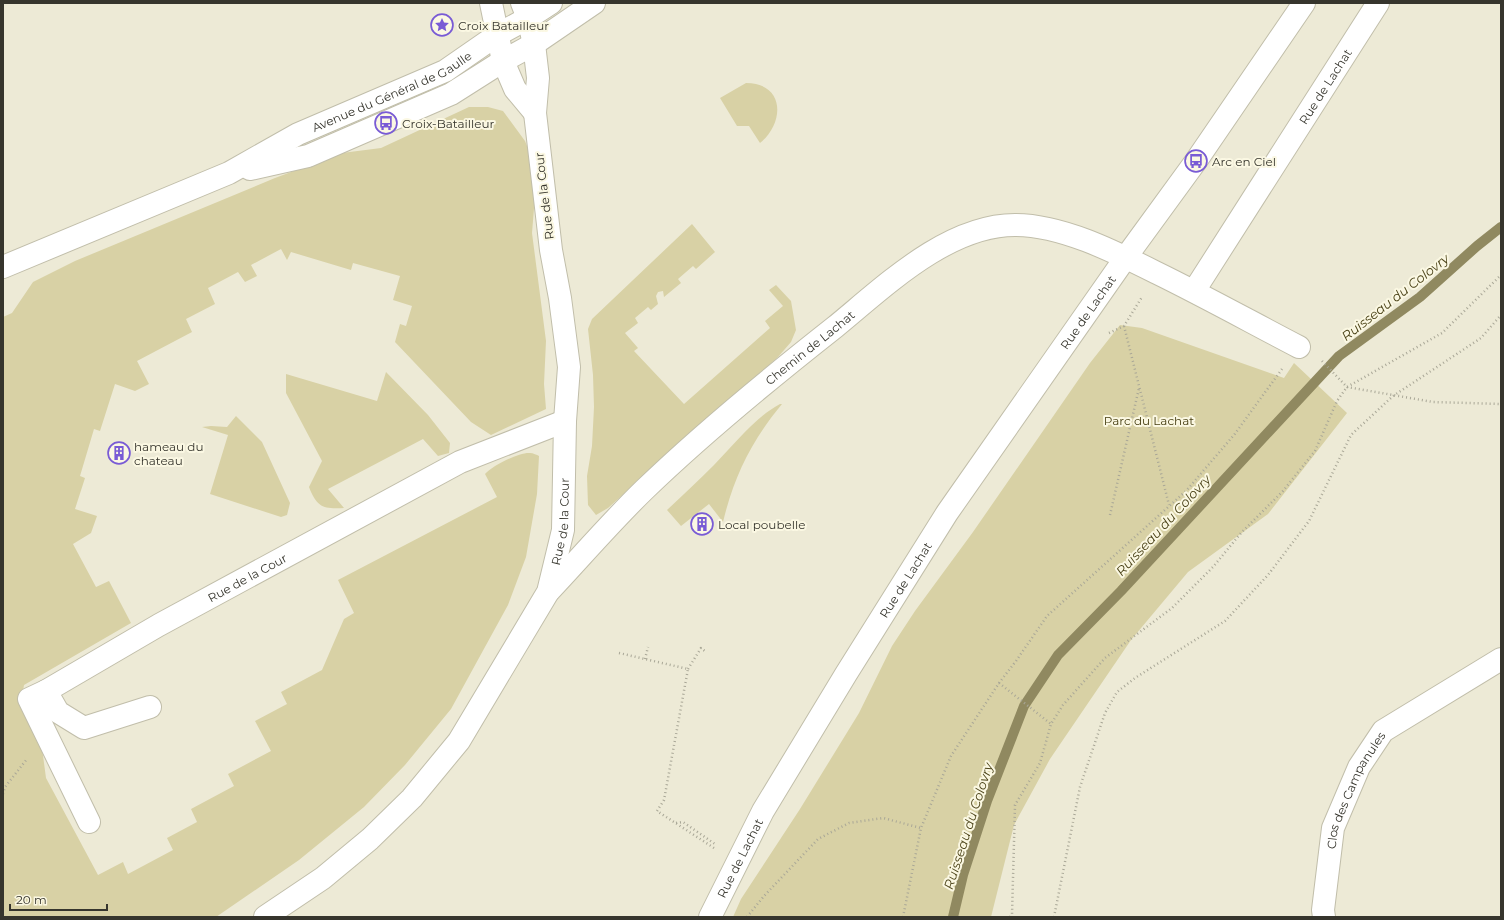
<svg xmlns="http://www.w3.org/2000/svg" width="1504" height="920" font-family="Montserrat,sans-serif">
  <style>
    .green { fill: #d8d1a5 }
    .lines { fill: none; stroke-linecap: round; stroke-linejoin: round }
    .stream { stroke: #908960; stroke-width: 10 }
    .minor-casing { stroke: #c1beaa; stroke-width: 24 }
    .major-casing { stroke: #c1beaa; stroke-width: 24 }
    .path { stroke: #a9a797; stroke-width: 2.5; stroke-dasharray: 1 3; stroke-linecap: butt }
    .minor { stroke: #fff; stroke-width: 22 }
    .major { stroke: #fff; stroke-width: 22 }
    .labels { text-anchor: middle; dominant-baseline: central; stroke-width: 4; stroke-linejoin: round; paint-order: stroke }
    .poi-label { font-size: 12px; fill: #36352d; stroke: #fbf8e3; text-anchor: start }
    .street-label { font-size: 12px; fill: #36352d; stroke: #fbf8e3 }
    .park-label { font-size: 12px; fill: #463e12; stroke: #fbf8e3 }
    .water-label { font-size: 13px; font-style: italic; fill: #4b4318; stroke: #fbf8e3 }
  </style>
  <rect width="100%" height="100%" fill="#edead6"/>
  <path class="green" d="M746,83C785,83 785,123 760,143L749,126H737L720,98Z
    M469,107H488L503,111L525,141L533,161L536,184L532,233L546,341L544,384L546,409L491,435L471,422L395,342L400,324L406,326L412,306L393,300L400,276L353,263L351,270L291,252L287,260L281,249L251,265L257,276L245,282L238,272L208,288L215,304L186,319L192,332L137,361L149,384L135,391L115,384L100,431L94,429L80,476L85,478L75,509L97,516L91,533L73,544L96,587L109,581L131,623L24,685L23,691L40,733L46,778L98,875L123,862L128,874L173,850L167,838L197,822L191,809L234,786L228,774L271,751L255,721L287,704L281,692L322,670L344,619L354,613L338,580L497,497L485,474C492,466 519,452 530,453C533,453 537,455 539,456L537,494L526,557L508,605L451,709L405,765L364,807L299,860L216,917H3V317L12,313L33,282L75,261L275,178L342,153L381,148Z
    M692,224L715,252L696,269L693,266L678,279L681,283L664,297L663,291L658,292L656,296L658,304L651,310L648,307L635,318L638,323L625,333L638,348L634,351L684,404L770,328L765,321L783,306L769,290L776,285L791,301L796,330L791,342L778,357L608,508L596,515L588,505L587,476L592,446L594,407L593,375L588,329L592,319Z
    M1120,325L1142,328L1284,378L1294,363L1347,413L1268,514L1188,572L1131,640L1050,759L1014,825L991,917H733L741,899L800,809L859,713L892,646L915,611L973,532L1090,363Z
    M386,372L428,415L450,443L449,453L438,456L423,439L328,489L344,508C324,509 317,508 309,487L322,461L286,393V374L377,401Z
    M780,404H782C752,440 734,476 723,522L709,504L681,526L667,510C683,495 699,480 714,465C735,444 754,418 780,404Z
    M236,416L262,442L290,503L287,515L281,517L210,494L228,435L202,427L211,426L227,427Z"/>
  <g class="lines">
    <path class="stream" d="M953,917L963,875L987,801L1024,706L1058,655L1121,591L1339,356L1420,297L1477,246L1501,227"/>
    <g class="minor-casing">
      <g id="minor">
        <path d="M491,3L503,61L515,89L535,113"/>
        <path d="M250,169L308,156L451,94L503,61L534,44L594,3"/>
        <path id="s1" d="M3,267L229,173L298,134L445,71L497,35L528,18L551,3"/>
        <path id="s2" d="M1194,291L1378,3"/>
        <path id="s3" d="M550,590C581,557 611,522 644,490C704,432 769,379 835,327C884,287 947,225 1015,225C1062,225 1115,252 1157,273C1204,296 1251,322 1299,347"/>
        <path d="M46,691L29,699L89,822"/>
        <path id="s4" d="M150,707L84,728L58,712L46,691L159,625L460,462L565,421"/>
        <path id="s5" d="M265,917L323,878L370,839L412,798L459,741L548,592L563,530L565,421L569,367L560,298L551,250L535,113L538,78L534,44L528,18L522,3"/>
        <path id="s6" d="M1324,917L1323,910L1333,828L1359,767L1383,731L1501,659"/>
      </g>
    </g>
    <g class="major-casing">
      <g id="major">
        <path id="s7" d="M710,917L763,811L846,674L947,513L1126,257L1196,161L1304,3"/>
      </g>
    </g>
    <path class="path" d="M1124,326L1169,505
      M1109,333L1124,326L1142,297
      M1322,361L1347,387L1433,402L1501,404
      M1110,515L1139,388
      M619,653L688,669L664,800L657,811L714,848
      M645,659L648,647
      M688,669L701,648L706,652
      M999,683L1051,724
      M3,794L5,787L27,759
      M676,823L683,822L715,844
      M747,917L764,896L818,839L849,823L883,818L921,828
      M903,917L921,828L951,756L999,683L1016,661L1047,616L1186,491L1234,435L1282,369
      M1010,917L1012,915L1015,805L1040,763L1051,724L1063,705L1105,658L1172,608L1213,567L1241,533L1283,491L1315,451L1337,401L1347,387L1442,333L1501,275
      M1054,917L1080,787L1105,713L1117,692L1135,678L1225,621L1268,575L1309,521L1351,435L1393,396L1481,338L1501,315"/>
    <use href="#minor" class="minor"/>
    <use href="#major" class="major"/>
  </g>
  <defs>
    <g id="sight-ring" transform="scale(1.15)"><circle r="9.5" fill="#fbf8e3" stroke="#795bd5" stroke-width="1.5"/><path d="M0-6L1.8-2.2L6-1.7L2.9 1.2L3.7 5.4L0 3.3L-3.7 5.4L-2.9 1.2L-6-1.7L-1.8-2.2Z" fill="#795bd5"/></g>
    <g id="bus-ring" transform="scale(1.15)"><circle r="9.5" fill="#fbf8e3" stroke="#795bd5" stroke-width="1.5"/><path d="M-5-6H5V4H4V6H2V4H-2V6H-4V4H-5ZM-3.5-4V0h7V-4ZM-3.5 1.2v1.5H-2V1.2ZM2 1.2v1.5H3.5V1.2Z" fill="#795bd5"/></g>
    <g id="building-ring" transform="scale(1.15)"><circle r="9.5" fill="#fbf8e3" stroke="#795bd5" stroke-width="1.5"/><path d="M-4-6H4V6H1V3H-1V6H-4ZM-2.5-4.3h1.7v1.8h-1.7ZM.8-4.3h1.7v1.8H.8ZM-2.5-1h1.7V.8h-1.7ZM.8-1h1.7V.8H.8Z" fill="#795bd5"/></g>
  </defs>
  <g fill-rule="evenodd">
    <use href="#sight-ring" x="442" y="25"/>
    <use href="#bus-ring" x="386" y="123"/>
    <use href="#bus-ring" x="1196" y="161"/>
    <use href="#building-ring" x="119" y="453"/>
    <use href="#building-ring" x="702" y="524"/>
  </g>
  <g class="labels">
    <g class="poi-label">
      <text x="458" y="25">Croix Batailleur</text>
      <text x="402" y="123">Croix-Batailleur</text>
      <text x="1212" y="161">Arc en Ciel</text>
      <text x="134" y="446">hameau du<tspan x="134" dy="14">chateau</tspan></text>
      <text x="718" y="524">Local poubelle</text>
    </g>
    <g class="street-label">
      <text stroke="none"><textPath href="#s2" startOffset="243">Rue de Lachat</textPath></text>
      <text stroke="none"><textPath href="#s1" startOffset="427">Avenue du Général de Gaulle</textPath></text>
      <text transform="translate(544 196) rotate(-97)">Rue de la Cour</text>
      <text stroke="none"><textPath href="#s7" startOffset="714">Rue de Lachat</textPath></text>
      <text stroke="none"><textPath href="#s3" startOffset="356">Chemin de Lachat</textPath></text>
      <text stroke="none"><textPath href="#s5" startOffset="509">Rue de la Cour</textPath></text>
      <text stroke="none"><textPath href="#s4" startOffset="355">Rue de la Cour</textPath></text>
      <text stroke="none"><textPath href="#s7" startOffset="390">Rue de Lachat</textPath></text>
      <text stroke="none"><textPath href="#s6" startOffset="133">Clos des Campanules</textPath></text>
      <text stroke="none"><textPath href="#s7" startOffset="66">Rue de Lachat</textPath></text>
    </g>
    <g class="park-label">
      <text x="1149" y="420">Parc du Lachat</text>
    </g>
    <g class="water-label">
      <text transform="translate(1395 297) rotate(-38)">Ruisseau du Colovry</text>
      <text transform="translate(1163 525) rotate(-47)">Ruisseau du Colovry</text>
      <text transform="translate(968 826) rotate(-72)">Ruisseau du Colovry</text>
    </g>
  </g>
  <rect width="1504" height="920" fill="none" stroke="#36352d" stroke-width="8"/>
  <path d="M10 904v6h97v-6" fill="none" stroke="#36352d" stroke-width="2"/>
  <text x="16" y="904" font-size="12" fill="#36352d" stroke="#fbf8e3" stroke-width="3" paint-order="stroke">20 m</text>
</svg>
